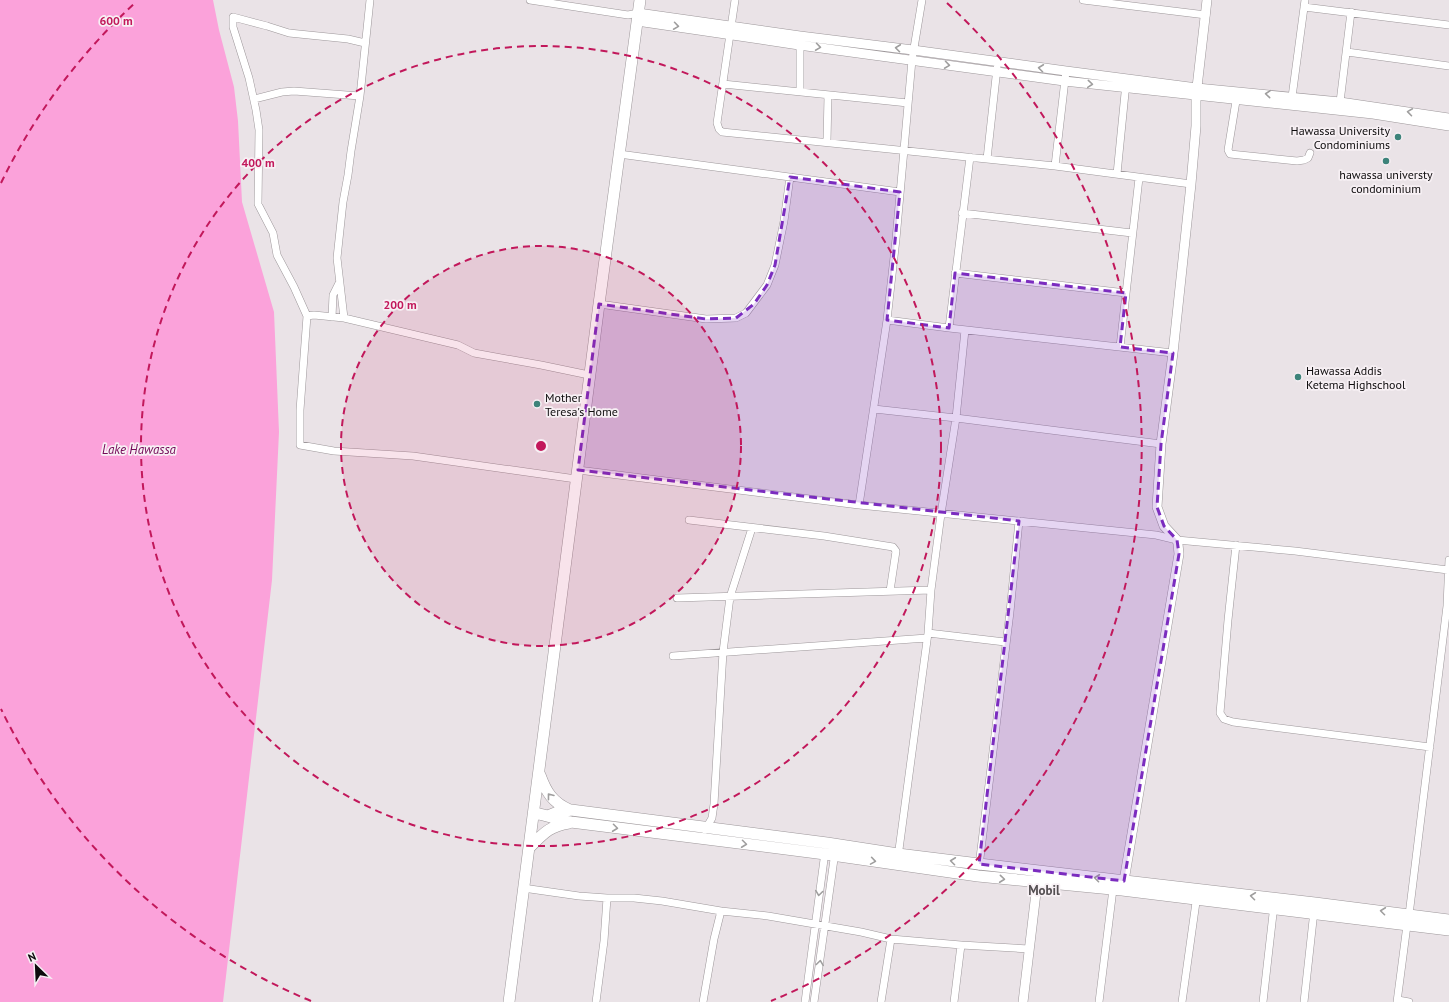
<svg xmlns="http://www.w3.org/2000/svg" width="1449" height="1002" font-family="'PT Sans',sans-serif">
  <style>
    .water { fill: #fba2da }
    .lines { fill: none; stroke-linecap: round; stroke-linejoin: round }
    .minor-casing { stroke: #9d979a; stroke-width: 8 }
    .tertiary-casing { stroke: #9d979a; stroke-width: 10 }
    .secondary-casing { stroke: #9d979a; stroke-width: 12 }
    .minor { stroke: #fff; stroke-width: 7 }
    .tertiary { stroke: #fff; stroke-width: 9 }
    .secondary { stroke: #fff; stroke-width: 11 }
    .oneway { stroke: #9f9e9e }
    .marked { fill: #7b2cbf; fill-opacity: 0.2; stroke: #7b2cbf; stroke-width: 3; stroke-dasharray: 8 5; stroke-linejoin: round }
    .ring { fill: none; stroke: #c2185b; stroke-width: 2; stroke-dasharray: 7 5 }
    .poi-dot { fill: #3d837a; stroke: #f7f0f4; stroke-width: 1.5 }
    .labels { text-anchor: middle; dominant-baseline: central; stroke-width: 3.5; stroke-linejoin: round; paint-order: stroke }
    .poi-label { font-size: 12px; fill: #0e0c0d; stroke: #f7f0f4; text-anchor: start }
    .water-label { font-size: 13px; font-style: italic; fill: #740958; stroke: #f7f0f4 }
    .neighbourhood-label { font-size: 13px; font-weight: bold; fill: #544f52; stroke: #f7f0f4 }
    .centre { fill: #c2185b; stroke: #f7f0f4; stroke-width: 2 }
    .ring-label { font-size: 12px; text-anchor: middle; font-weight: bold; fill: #c2185b; stroke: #f7f0f4; stroke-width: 3.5; stroke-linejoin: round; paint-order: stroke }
  </style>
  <rect width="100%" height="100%" fill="#eae3e7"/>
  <path class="water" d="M0,0H213L219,30L234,87L238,121L242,202L274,312L279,432L272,580L223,1002H0Z"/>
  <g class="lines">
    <g class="minor-casing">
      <path id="minor" d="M530,0L628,15L638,13
        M735,0L717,123L719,129L722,132L1055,166L1191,184
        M1083,0L1206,15
        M1304,7L1449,25
        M800,41V92
        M365,43L348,39L289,33L267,26L233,17V27L249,78L256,110L259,130L258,204L273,233L277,255L294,287L307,316L300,410V445L334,451L413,456L576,479
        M1347,52L1449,66
        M723,84L908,103
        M1292,97L1305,0
        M254,99L282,92L294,91L360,96
        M1236,101L1228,150L1230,154L1297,161L1304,160L1308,158L1310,153
        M1340,102L1351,12
        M827,141L828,96
        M619,154L900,192
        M987,159L997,68
        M1055,166L1066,71
        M1117,174L1126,83
        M962,213L1132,233
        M955,273L1126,293
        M599,304L706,319L736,318L746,313L767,285L775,265L784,221L790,177
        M307,316L314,315L344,318L458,345L474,353L541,365L589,375
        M332,317L333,295L339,283
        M344,318L337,258L343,202L348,175L351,151L360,96L370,0
        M887,320L949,328L1173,353
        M949,328L970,157
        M1120,347L1139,178
        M874,409L956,418L1161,444
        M578,470L859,505L1156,535L1177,540L1295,551L1448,570
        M859,505L887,320L896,239L912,60L922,0
        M689,520L824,536L893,547L896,551L890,591
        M1236,545L1228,620L1220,713L1224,719L1233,722L1430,747
        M677,598L931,590
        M928,633L1005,642
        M673,656L927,638
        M705,830L712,818L714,804L723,652L730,597L752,528
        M898,857L928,633L931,590L941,514L956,418L965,330
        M979,866L1010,612L1019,521
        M523,888L579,896L607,898H634L662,901L721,911L768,916L861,932L891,939L961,945L1029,949
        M1409,915L1447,606L1449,560
        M1398,1000L1409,1002
        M596,1002L604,941L607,898
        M703,1002L714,939L721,911
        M805,1002L825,852
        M814,1002L835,852
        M881,1002L891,939
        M954,1002L961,945
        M1099,1002L1113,889
        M1182,1002L1197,895
        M1263,1002L1274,905
        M1304,1002L1314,911
        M1397,1002L1407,925"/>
    </g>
    <g class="tertiary-casing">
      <path id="tertiary" d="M638,13L800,36L913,50L1066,71L1197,88L1340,102L1449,118
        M637,21L799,45L1064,81L1373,114L1449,126
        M1123,887L1179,554L1178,544L1177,540L1164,526L1157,507L1161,444L1173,353L1191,184L1196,126V96L1207,0
        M1023,1002L1038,876"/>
    </g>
    <g class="secondary-casing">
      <path id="secondary" d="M540,775C546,792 553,803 570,810
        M534,813C547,815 558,820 571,822L825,854L978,876L1122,890L1449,930
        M550,815L555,813L571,810L827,843L898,854L979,864L1315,903L1449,920
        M529,848C543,834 549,826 569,823
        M509,1002L599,304L640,0"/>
    </g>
    <use href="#minor" class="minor"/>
    <use href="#tertiary" class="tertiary"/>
    <use href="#secondary" class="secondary"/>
  </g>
  <defs><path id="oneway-chevron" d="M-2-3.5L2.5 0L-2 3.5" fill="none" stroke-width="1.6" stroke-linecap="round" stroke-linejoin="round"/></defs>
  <g class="oneway">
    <use href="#oneway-chevron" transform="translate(676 26) rotate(8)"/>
    <use href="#oneway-chevron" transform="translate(818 47) rotate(8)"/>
    <use href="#oneway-chevron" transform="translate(898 48) rotate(-173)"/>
    <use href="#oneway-chevron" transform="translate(947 65) rotate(8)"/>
    <use href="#oneway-chevron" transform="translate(1041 68) rotate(-173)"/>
    <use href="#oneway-chevron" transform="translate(1090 84) rotate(5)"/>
    <use href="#oneway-chevron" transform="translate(1268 94) rotate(-175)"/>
    <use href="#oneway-chevron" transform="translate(1410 112) rotate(-172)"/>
    <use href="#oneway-chevron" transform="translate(550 796) rotate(-128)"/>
    <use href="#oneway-chevron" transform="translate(615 828) rotate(7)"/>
    <use href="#oneway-chevron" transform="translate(744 844) rotate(7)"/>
    <use href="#oneway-chevron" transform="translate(873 861) rotate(9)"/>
    <use href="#oneway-chevron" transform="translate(953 861) rotate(-173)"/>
    <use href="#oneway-chevron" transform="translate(1097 878) rotate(-173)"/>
    <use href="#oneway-chevron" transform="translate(1002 879) rotate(6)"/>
    <use href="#oneway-chevron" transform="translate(819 893) rotate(98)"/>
    <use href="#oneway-chevron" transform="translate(1253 896) rotate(-173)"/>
    <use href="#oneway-chevron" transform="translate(1383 911) rotate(-173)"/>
    <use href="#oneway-chevron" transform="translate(820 963) rotate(-82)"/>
  </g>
  <path class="marked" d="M790,177L900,192L887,320L949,328L955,273L1126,293L1120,347L1173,353L1161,444L1157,507L1164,526L1177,540L1179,554L1124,881L979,864L1019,521L578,470L599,304L706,319L736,318L754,304L767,285L775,265Z"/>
  <circle cx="541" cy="446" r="200" fill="#c2185b" fill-opacity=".12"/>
  <g class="ring">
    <circle cx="541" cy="446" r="200"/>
    <circle cx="541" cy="446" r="400"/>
    <path d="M311 1001A601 601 0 0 1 1 709M1 183A601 601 0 0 1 135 3M947 3A601 601 0 0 1 771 1001"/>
  </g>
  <g class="poi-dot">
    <circle cx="1398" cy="137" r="4"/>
    <circle cx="1386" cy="161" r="4"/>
    <circle cx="1298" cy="377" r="4"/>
    <circle cx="537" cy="404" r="4"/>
  </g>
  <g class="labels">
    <g class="poi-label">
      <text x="1390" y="130" text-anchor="end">Hawassa University<tspan x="1390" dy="14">Condominiums</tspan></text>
      <text x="1386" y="174" text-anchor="middle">hawassa universty<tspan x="1386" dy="14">condominium</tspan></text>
      <text x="1306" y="370">Hawassa Addis<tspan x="1306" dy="14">Ketema Highschool</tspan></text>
      <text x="545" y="397">Mother<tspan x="545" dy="14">Teresa's Home</tspan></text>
    </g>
    <g class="water-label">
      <text x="139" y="449">Lake Hawassa</text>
    </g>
    <g class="neighbourhood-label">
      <text x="1044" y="890">Mobil</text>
    </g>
  </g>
  <circle cx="541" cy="446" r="6" class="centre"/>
  <g class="ring-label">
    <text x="116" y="25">600 m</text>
    <text x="258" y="167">400 m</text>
    <text x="400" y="309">200 m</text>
  </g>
  <g transform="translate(36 966) rotate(336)" stroke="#f7f0f4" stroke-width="3" paint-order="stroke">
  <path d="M0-3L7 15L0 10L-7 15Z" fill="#0e0c0d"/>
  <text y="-6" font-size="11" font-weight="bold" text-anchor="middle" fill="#0e0c0d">N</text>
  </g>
</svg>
